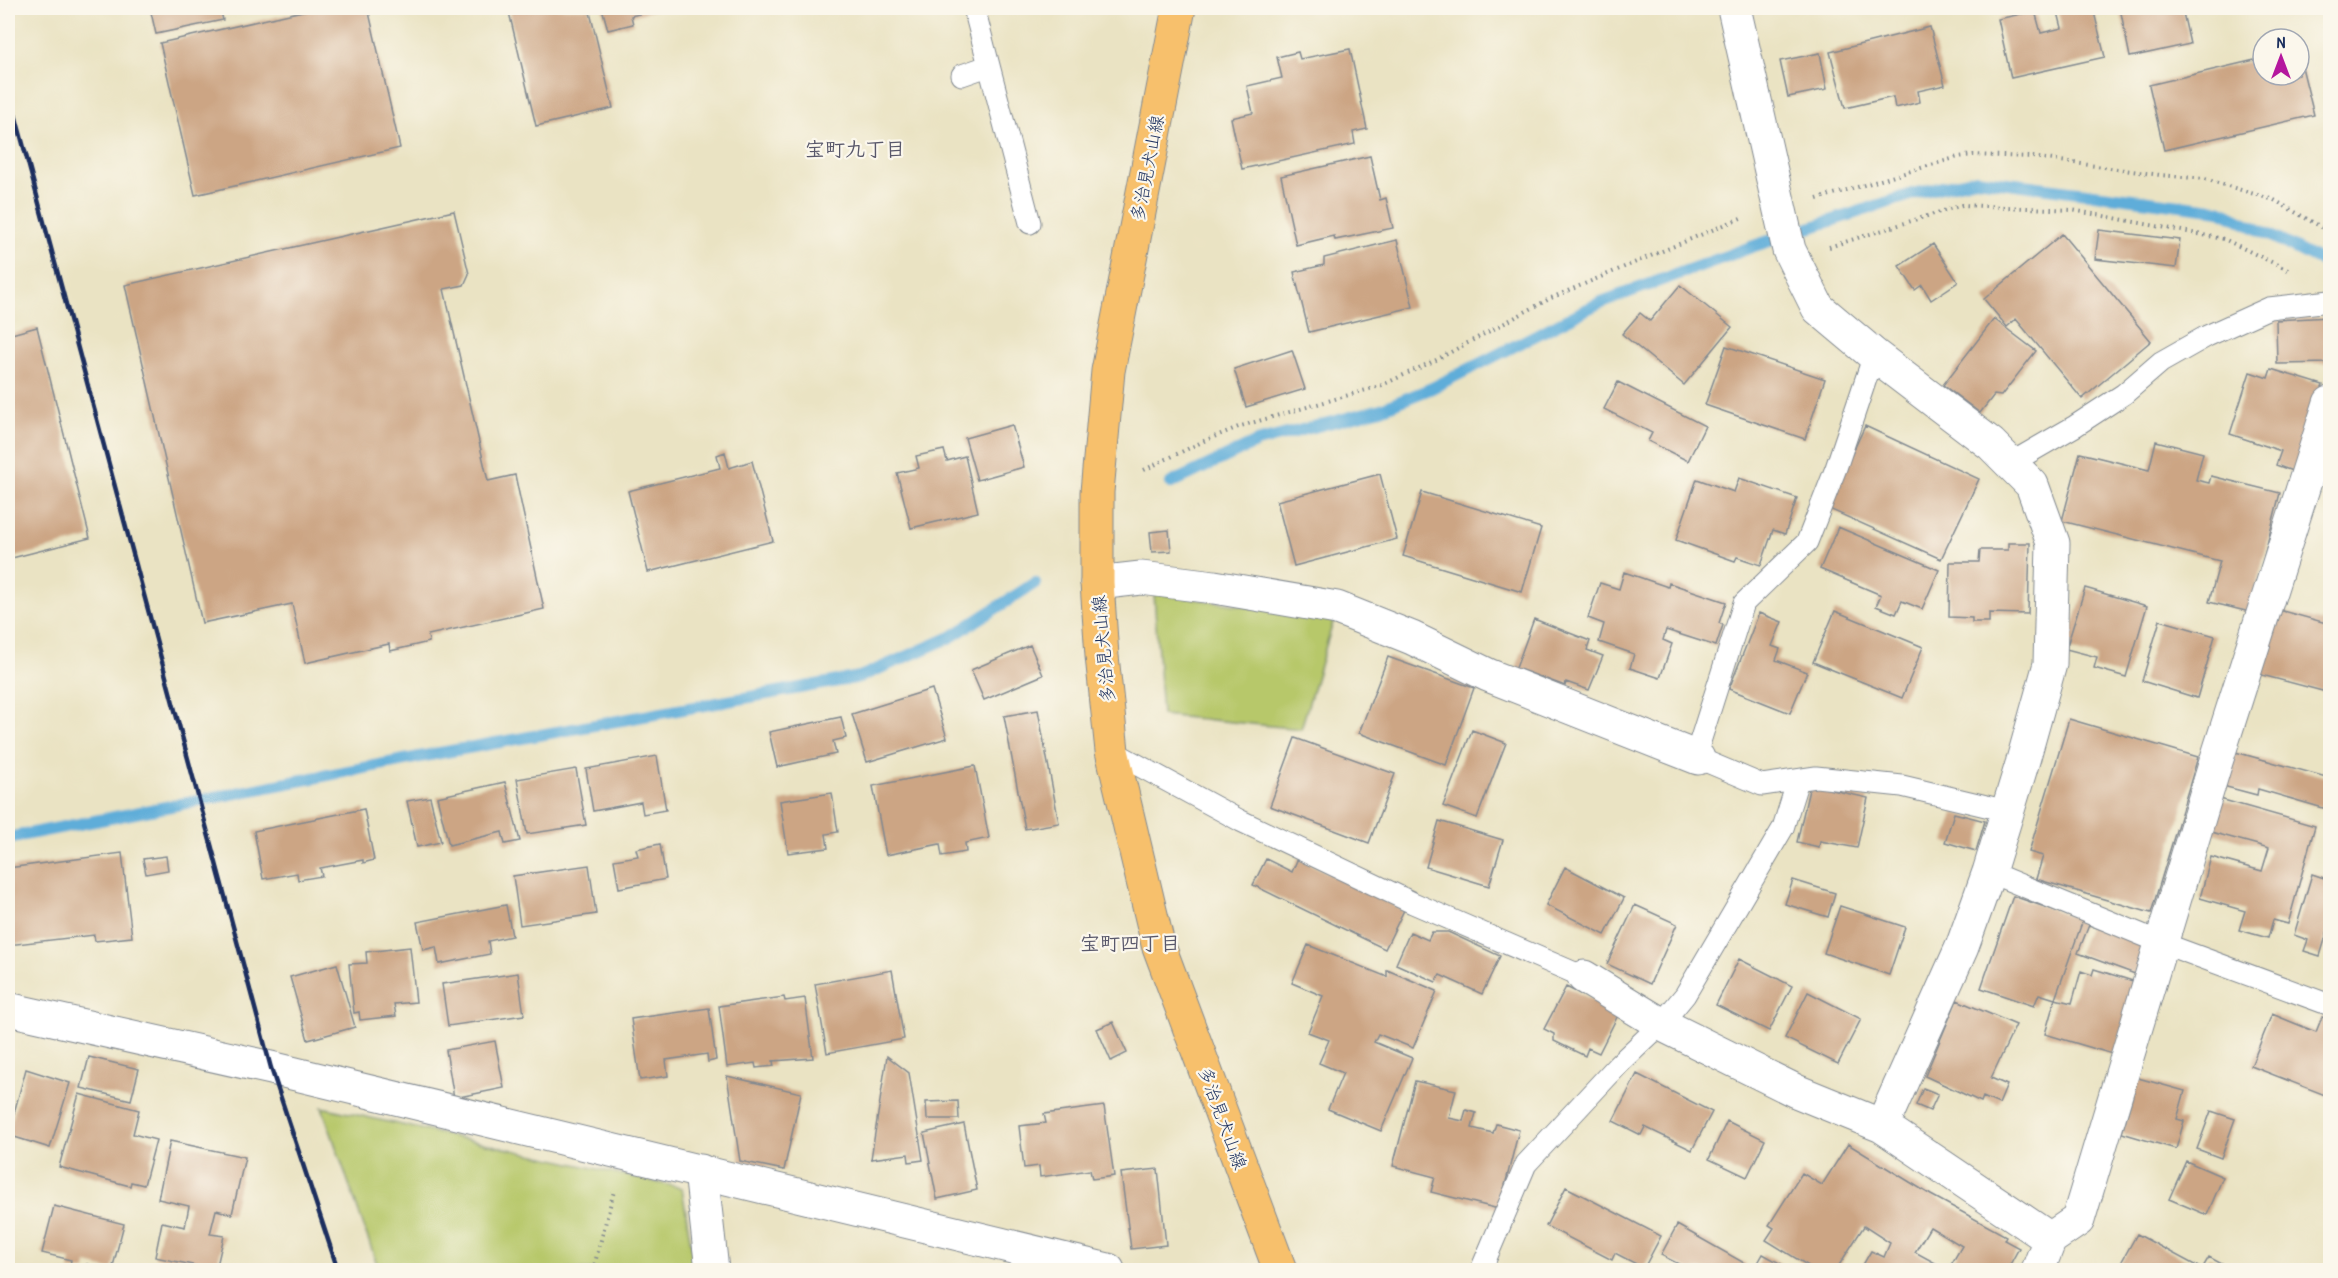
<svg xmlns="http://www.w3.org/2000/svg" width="2338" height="1278" font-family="'Patrick Hand','Klee One',sans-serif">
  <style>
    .green { fill: #b7c86b; stroke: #697c64; stroke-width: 1.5 }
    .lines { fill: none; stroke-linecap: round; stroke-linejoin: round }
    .stream { stroke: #5fadd9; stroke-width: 12 }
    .building { fill: #cca584; fill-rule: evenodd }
    .lane-casing { stroke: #828990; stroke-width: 23 }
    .street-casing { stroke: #828990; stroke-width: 35 }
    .primary-casing { stroke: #828990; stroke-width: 35 }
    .path { stroke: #828990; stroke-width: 4; stroke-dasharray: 1.5 4.5; stroke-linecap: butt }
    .lane { stroke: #fff; stroke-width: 21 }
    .street { stroke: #fff; stroke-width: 33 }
    .primary { stroke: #f7c06c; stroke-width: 33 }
    .rail { stroke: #1b2f5e; stroke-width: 4.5 }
    .labels { text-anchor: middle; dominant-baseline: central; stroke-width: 4.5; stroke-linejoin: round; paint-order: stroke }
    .street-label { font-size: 18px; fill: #1b2f5e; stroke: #fbf7ec }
    .neighbourhood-label { font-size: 20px; font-weight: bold; fill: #59586b; stroke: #fbf7ec }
  </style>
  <rect width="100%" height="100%" fill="#fbf7ec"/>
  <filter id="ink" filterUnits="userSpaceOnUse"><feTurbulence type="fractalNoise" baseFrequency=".0167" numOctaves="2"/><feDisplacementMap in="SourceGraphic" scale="12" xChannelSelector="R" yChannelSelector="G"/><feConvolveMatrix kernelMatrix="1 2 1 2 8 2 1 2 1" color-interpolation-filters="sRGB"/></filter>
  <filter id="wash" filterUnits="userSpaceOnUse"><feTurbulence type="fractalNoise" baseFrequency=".008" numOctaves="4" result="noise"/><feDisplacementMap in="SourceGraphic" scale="24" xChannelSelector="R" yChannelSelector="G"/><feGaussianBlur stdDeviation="1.35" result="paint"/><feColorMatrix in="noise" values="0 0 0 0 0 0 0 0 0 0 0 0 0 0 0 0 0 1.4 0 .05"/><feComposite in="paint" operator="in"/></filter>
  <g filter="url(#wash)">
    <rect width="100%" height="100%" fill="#eae3c3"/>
    <path class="green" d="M1154,593L1334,619L1301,729L1162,715Z
      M322,1107L682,1188L695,1270H379Z"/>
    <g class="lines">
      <path class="stream" d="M1171,483L1257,442L1381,409L1432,388L1599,303L1754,246L1916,193L1976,179L2220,210L2330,266
        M8,838L440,753L860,677L951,637L1035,583"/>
    </g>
    <g id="blocks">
      <path class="building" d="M150,8H220L223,20L156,34Z
        M316,8H368L400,148L195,195L160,43Z
        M508,8H589L613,108L536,126Z
        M602,8H662L631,16L633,24L608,30Z
        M2057,8H2093L2105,57L2011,78L1998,19L2035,11L2041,33L2062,28Z
        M2120,8H2182L2190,44L2130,57Z
        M1930,27L1945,85L1918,91L1920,102L1895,108L1893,97L1845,108L1830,52Z
        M1350,49L1367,129L1353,132L1355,144L1242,169L1231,118L1253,113L1247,86L1282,78L1277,57L1298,52L1300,59Z
        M1820,53L1827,89L1788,97L1780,61Z
        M2299,55L2314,115L2164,150L2149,85L2263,58V75H2299Z
        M1370,156L1380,200L1386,198L1393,228L1335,240L1334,236L1296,245L1281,176Z
        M454,211L469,274L464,285L444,289L488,481L515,475L544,609L428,635L429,642L390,651L389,644L305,663L292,604L202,623L125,285Z
        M2099,230L2180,240L2176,268L2095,259Z
        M2062,234L2151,341L2082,399L2016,319L2007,327L1984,299Z
        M1397,240L1413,307L1309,332L1294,272L1324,265V258Z
        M1933,244L1958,282L1931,300L1922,285L1915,290L1899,266Z
        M1680,285L1732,327L1684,385L1622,334L1640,313L1650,321Z
        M2330,317V363L2277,364L2276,320Z
        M1994,319L2036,351L2001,396L1994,395L1980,413L1943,385Z
        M37,327L90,538L8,559V335Z
        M1726,346L1825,379L1805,439L1705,405Z
        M1292,350L1305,389L1246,407L1234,369Z
        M2271,369L2323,385L2295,472L2276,465L2281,451L2230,434L2250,372L2268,378Z
        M1618,382L1705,426L1688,461L1648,441L1652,433L1604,409Z
        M1012,425L1024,467L977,480L965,438Z
        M1865,426L1979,479L1941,559L1827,508Z
        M2156,441L2203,453L2196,480L2209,483L2211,476L2280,493L2250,612L2209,602L2220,561L2062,521L2080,453L2149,470Z
        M944,450L947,461L965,456L978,512L911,528L897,473L919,468L916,456Z
        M725,452L729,468L752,461L773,541L648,572L628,491L720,468L717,455Z
        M1380,474L1397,539L1294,566L1277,501Z
        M1739,478L1797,498L1785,534L1773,530L1761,565L1737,557L1735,561L1676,540L1697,479L1734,492Z
        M1422,492L1541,528L1522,592L1403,556Z
        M1838,527L1939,570L1922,609L1902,601L1896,614L1876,606L1881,595L1820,569Z
        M1169,530L1171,551L1152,552L1150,532Z
        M2008,543H2030L2028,614L1989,613V622H1972V618L1949,617L1950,562H1979L1980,550H2008Z
        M1624,572L1668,587L1669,583L1726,602L1719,623L1723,625L1716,646L1666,630L1663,640L1672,644L1660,678L1630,668L1634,654L1599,642L1604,624L1588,618L1600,583L1619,589Z
        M2085,588L2147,606L2126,677L2094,668L2097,657L2066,649Z
        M2275,609L2330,624V693L2258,674Z
        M1835,611L1923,647L1902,698L1813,662Z
        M1759,613L1782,622L1772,646L1780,649L1776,660L1807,672L1790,713L1729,689Z
        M1534,619L1590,641L1587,650L1603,656L1589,690L1566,682L1565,686L1516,668Z
        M2160,620L2215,636L2197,698L2142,681Z
        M1030,645L1043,675L984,700L971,670Z
        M1388,657L1474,688L1446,765L1359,733Z
        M932,689L947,738L867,762L852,714Z
        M1038,710L1059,823L1025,829L1004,716Z
        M841,717L846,738L833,741L836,754L777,767L769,732Z
        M2069,719L2198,757L2151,913L2036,879L2043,856L2029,852Z
        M1472,730L1506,743L1477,818L1443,806Z
        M1295,738L1395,774L1369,843L1270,806Z
        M2228,750L2330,778V810L2258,789L2257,795L2219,785Z
        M657,756L666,810L643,814L641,802L593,811L586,769Z
        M975,766L989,838L965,843L966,852L942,856L940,844L886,855L873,786Z
        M576,769L586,825L527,834L517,779Z
        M505,782L520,841L505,844L502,832L449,845L437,797Z
        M1810,785L1868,798L1857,848L1820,841L1819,847L1797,842Z
        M832,793L838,832L826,834L828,848L788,853L780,801Z
        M430,797L441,842L417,847L407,801Z
        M2220,799L2315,826L2288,924L2273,920L2268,938L2239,930L2245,911L2200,898L2211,857L2262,871L2269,848L2211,832Z
        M364,809L374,860L363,863V860L320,868L322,876L298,880L297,873L263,879L254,831Z
        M1954,813L1985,821L1976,851L1945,842Z
        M1439,821L1503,840L1489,886L1426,867Z
        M660,844L666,879L619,888L614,860L638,856L636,849Z
        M122,853L132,937L95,941L94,935L8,945V868Z
        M166,856L168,870L146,874L143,859Z
        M1298,858L1404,910L1385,949L1253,885L1266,859L1292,872Z
        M589,865L596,914L520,925L513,876Z
        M1565,867L1624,898L1605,935L1546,905Z
        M2312,874L2330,880V923L2320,956L2304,951L2308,940L2294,935Z
        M1793,880L1835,893L1828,917L1785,904Z
        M2013,896L2083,920L2055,999L2039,994L2034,1006L1981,988Z
        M506,905L512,936L488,941L490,954L439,964L436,947L423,950L417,922Z
        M1635,905L1677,924L1650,984L1607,964Z
        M1840,906L1905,927L1889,975L1824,953Z
        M2089,925L2145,945L2135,974L2078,953Z
        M1410,932L1428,940L1432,932H1448L1500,956L1482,994L1440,975L1436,982L1396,964Z
        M1308,945L1387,977V970L1437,991L1413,1048L1378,1034L1374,1042L1412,1058L1381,1131L1328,1109L1343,1073L1319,1063L1329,1040L1308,1032L1323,996L1292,983Z
        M410,947L416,1002L394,1004L396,1016L360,1020L359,1012L354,1013L349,964L367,963L366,952Z
        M1739,959L1792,986L1769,1031L1716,1005Z
        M337,964L355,1027L308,1040L290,977Z
        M2094,969L2136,982L2116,1055L2045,1034L2055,999L2072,1003L2081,971L2092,975Z
        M892,970L904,1039L827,1053L815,984Z
        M518,973L524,1015L448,1026L442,984Z
        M1566,987L1619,1013L1599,1053L1588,1048L1585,1056L1554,1041V1034L1544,1029Z
        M1808,992L1861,1019L1838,1064L1785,1038Z
        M784,997L785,1001L805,998L813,1058L773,1061L774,1066L756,1068L755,1063L727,1067L719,1006Z
        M1957,1000L2016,1025L1991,1078L2007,1085L1999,1104L1983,1097L1981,1102L1925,1076Z
        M709,1008L716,1060L708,1062L707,1054L666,1060L668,1076L640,1080L631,1019Z
        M2272,1014L2316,1032L2322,1017L2330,1020V1097L2251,1066Z
        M1113,1022L1127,1053L1111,1061L1097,1029Z
        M495,1041L504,1088L454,1098L446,1050Z
        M887,1056L909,1073L923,1160L909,1162L908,1154L871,1159Z
        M89,1057L139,1069L131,1100L81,1088Z
        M26,1069L70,1083L50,1148L8,1135Z
        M1637,1074L1712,1112L1692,1150L1645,1127L1641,1135L1613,1121Z
        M727,1076L801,1093L784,1170L740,1161Z
        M8,1078L12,1079L8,1093Z
        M2138,1078L2185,1091L2177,1119L2184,1121L2176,1149L2122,1133Z
        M1415,1081L1456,1090L1449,1118L1463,1121L1466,1110L1476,1113L1472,1128L1493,1133L1496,1124L1519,1130L1499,1209L1431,1192L1435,1177L1393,1166Z
        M1923,1088L1938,1094L1930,1111L1916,1105Z
        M79,1094L139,1110L133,1134L156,1140L144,1185L131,1182L130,1186L59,1167Z
        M958,1101L959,1119H927L926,1102Z
        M1104,1106L1114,1176L1092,1179L1090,1170L1040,1177L1039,1166L1024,1168L1019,1126L1046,1123L1044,1114Z
        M2211,1111L2235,1119L2221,1158L2197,1149Z
        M1727,1121L1765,1140L1747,1177L1709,1159Z
        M964,1124L977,1190L937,1199L924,1133Z
        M170,1141L245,1157L232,1214L216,1210L210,1234L224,1236L216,1270L155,1257L162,1222L185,1227L189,1206L158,1199Z
        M1848,1144L1931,1195L2006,1236L2004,1240L2019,1248L2007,1270H1860L1871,1251L1884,1257L1890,1243L1864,1226L1836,1270H1815L1766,1240L1774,1228L1769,1225L1802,1173L1822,1185ZM1930,1227L1962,1246L1948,1270L1915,1252Z
        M2186,1161L2223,1177L2207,1215L2169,1199Z
        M1158,1169L1166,1245L1131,1249L1121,1173Z
        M1566,1187L1661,1236L1644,1268L1615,1253L1612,1260L1546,1226Z
        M54,1206L124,1224L112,1270L87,1264L86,1270H69L71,1260L42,1253Z
        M1677,1225L1746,1264L1743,1270H1690L1661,1255Z
        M2137,1234L2202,1269L2209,1257L2233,1270H2117Z
        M1763,1254L1792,1270H1754Z"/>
    </g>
  </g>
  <g filter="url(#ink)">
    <use href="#blocks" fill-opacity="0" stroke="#828990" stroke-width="1.5"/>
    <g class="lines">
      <g class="lane-casing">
        <path id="lane" d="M974,8L1030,223
          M962,75L988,66
          M1874,355L1836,468L1807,542L1744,603L1697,751L1698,758L1762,785L1816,777L1902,786L2007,811
          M2011,463L2075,426L2124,394L2161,362L2207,336L2269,308L2330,301
          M1112,751L1241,821L1413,903L1584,977
          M1989,872L2162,943L2330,1005
          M1481,1270L1526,1164L1619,1064L1661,1024L1685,995L1783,828L1798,780"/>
      </g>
      <g class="street-casing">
        <path id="street" d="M1734,8L1789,250L1818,308L1874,355L1991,444L2032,485L2053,543L2050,664L2022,764L1989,872L1962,947L1882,1126
          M1097,583L1141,578L1214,587L1337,608L1412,638L1488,675L1698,758
          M1584,977L1661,1024L1796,1091L1882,1126L2050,1239
          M8,1009L271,1068L1108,1270
          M701,1171L712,1270
          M2038,1270L2050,1239L2078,1220L2214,768L2330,403"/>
      </g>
      <g class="primary-casing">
        <path id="primary" d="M1179,8L1108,371L1097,492V583L1102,656L1112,751L1158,944L1280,1270"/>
      </g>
      <path class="path" d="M1817,199L1958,157L1973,155L2032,157L2160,175L2205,179L2274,200L2330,232
        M1829,247L1962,205L2072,210L2224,239L2290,271
        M1144,470L1206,440L1241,426L1380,386L1436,360L1551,298L1743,217
        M593,1270L614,1191"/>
      <use href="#lane" class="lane"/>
      <use href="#street" class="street"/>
      <use href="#primary" class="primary"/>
      <path class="rail" d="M8,88L271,1068L338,1270"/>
    </g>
  </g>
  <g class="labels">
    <g class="street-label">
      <text transform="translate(1147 168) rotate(-79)">多治見犬山線</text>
      <text transform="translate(1103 649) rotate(-95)">多治見犬山線</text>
      <text transform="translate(1223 1118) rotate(70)">多治見犬山線</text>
    </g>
    <g class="neighbourhood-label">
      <text x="855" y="148">宝町九丁目</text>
      <text x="1130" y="942">宝町四丁目</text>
    </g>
  </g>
  <rect width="2338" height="1278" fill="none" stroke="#fbf7ec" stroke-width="30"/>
  <g transform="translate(2281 57)"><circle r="28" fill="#fbf7ec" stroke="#a1a7b3" stroke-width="1.5"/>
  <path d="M0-4.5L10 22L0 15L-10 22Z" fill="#b5179e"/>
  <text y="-9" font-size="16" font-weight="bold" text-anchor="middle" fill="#1b2f5e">N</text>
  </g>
</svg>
